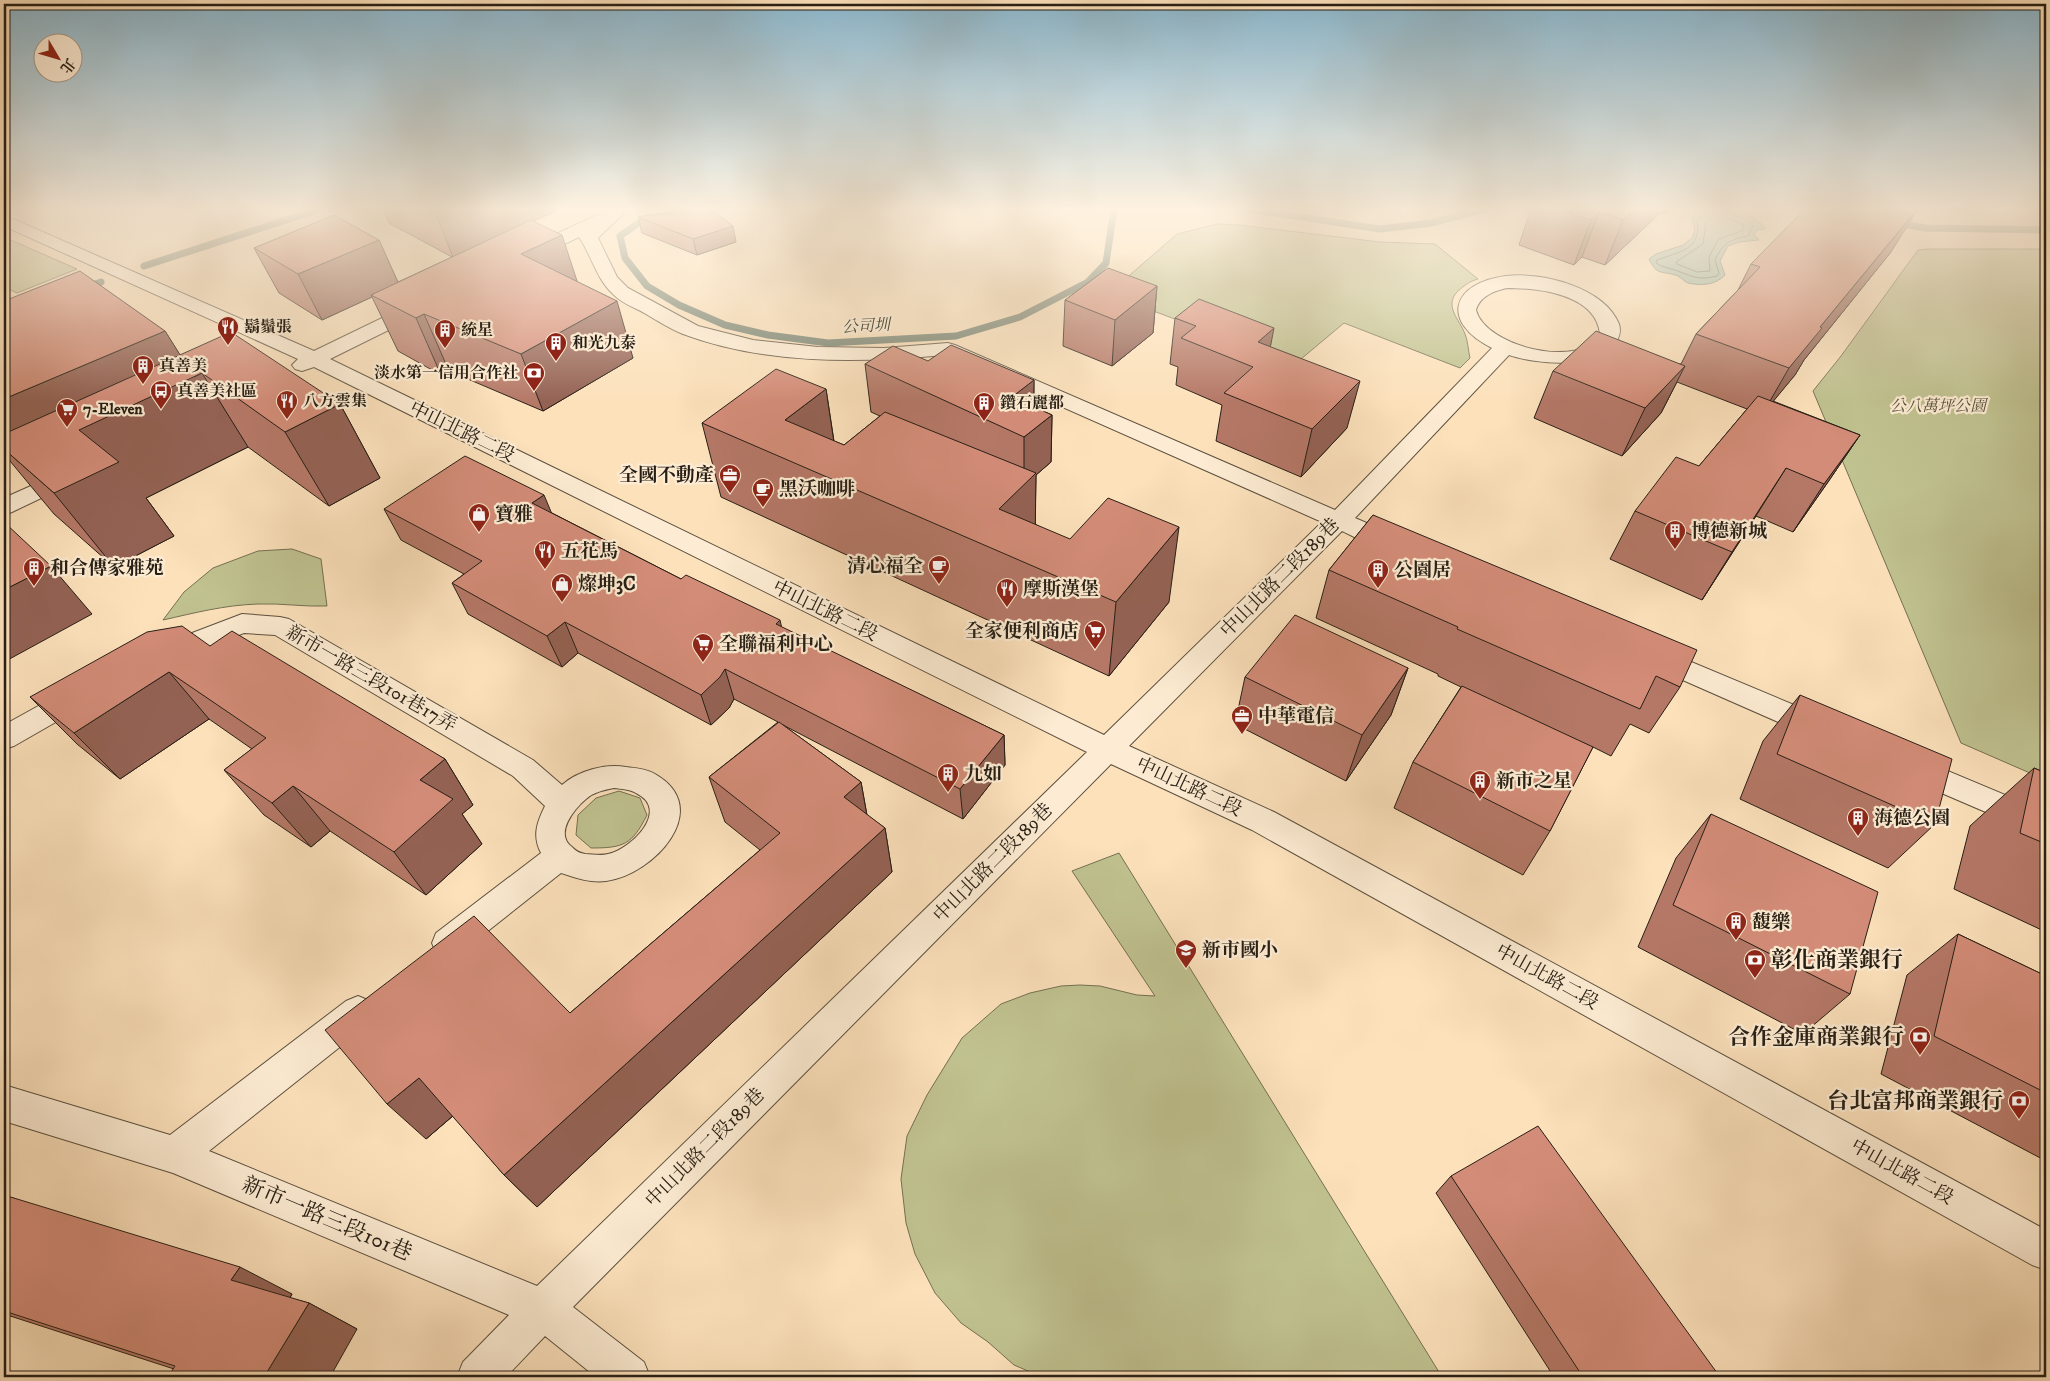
<svg xmlns="http://www.w3.org/2000/svg" width="2050" height="1381" font-family="'IM FELL DW Pica','Noto Serif TC',serif">
  <style>
    .green { fill: #c0c290; stroke: #747052 }
    .water { fill: #a0beaa; stroke: #707e6e }
    .lines { fill: none; stroke-linecap: round; stroke-linejoin: round }
    .shore { stroke: #646e60; stroke-width: 1 }
    .stream { stroke: #707e6e; stroke-width: 7 }
    .minor-casing { stroke: #5c503e; stroke-width: 2 }
    .minor { fill: #fdecd3; fill-rule: evenodd }
    .wall { fill: #b57867; stroke: #271f15 }
    .shaded-wall { fill: #946254; stroke: #271f15 }
    .building { fill: #d38c78; stroke: #271f15 }
    .labels { text-anchor: middle; dominant-baseline: central; stroke-width: 4.5; stroke-linejoin: round; paint-order: stroke }
    .far-water-label { font-size: 16px; font-style: italic; fill: #4b4f42; stroke: #fdecd3 }
    .far-poi-label { font-size: 16px; font-weight: bold; fill: #271f15; stroke: #fdecd3; text-anchor: start }
    .far-park-label { font-size: 16px; font-style: italic; fill: #55503a; stroke: #fdecd3 }
    .street-label { font-size: 19px; fill: #271f15; stroke: #fdecd3 }
    .poi-label { font-size: 19px; font-weight: bold; fill: #271f15; stroke: #fdecd3; text-anchor: start }
    .near-poi-label { font-size: 22px; font-weight: bold; fill: #271f15; stroke: #fdecd3; text-anchor: end }
    .near-street-label { font-size: 22px; fill: #271f15; stroke: #fdecd3 }
  </style>
  <rect width="100%" height="100%" fill="#fce1bb"/>
  <filter id="stains"><feTurbulence type="fractalNoise" baseFrequency=".004" numOctaves="4"/><feColorMatrix values="0 0 0 0 .2 0 0 0 0 .09 0 0 0 0 .02 0 0 0 .5 -.17"/></filter>
  <radialGradient id="worn" r=".72"><stop offset=".6" stop-color="#630" stop-opacity="0"/><stop offset="1" stop-color="#630" stop-opacity=".3"/></radialGradient>
  <path class="green" d="M1217,224L1239,225L1380,242L1435,244L1478,279C1470,281 1465,285 1458,291C1443,306 1460,320 1465,334C1468,341 1468,350 1470,358L1460,368L1344,323L1295,364L1108,294L1177,234Z
    M4,237L77,269L17,293L4,287Z
    M1929,249H2046V780L1961,743L1813,391L1841,356L1918,250Z
    M292,549L321,559L327,606C304,607 281,603 258,604C225,605 194,613 163,620L184,592L213,568L258,551Z
    M619,791L640,798L647,815C632,845 623,848 591,848L576,835L578,815L596,798Z
    M1119,853L1442,1377H1042L1014,1365L988,1342L961,1323L935,1293L915,1254L906,1223L901,1179L907,1136L927,1095L962,1038L1001,1004L1030,993L1061,986L1080,985L1100,986L1137,995L1155,996L1072,871Z"/>
  <path class="water" d="M1720,209C1737,211 1754,214 1766,229L1757,230L1754,234L1759,240L1739,242L1728,246L1720,261L1725,275C1716,285 1701,286 1688,283C1684,281 1681,278 1678,276C1663,270 1657,277 1649,259L1656,254L1683,245L1693,237L1695,228L1691,218C1698,209 1709,210 1720,209Z"/>
  <g class="lines">
    <path class="shore" d="M1708,209L1706,214L1697,219C1702,250 1681,251 1657,260L1656,263C1662,267 1668,268 1675,270C1692,276 1698,281 1717,276L1719,273L1715,260C1722,244 1731,239 1748,236L1753,226L1745,219L1732,215L1730,209
      M1714,209L1713,216L1706,223L1703,244L1676,262L1677,264L1697,272L1710,271L1709,257L1719,239L1744,230L1743,225L1727,218L1724,209"/>
    <path class="stream" d="M1248,209L1380,229L1431,223L1485,209
      M640,222L620,236L625,258L647,286L679,305L725,325L768,335L828,343L956,336L1020,317L1088,282L1106,263L1114,209
      M1896,223L1925,228L2046,230
      M144,266L320,209
      M84,288L101,282"/>
    <g class="minor-casing">
      <path id="minor" d="M609,209H618L624,213L598,238L617,277L628,288L698,326L753,340L818,347L884,348L948,343L955,345L1335,510L1492,348C1440,322 1451,283 1506,276C1542,272 1604,287 1619,324C1621,331 1620,336 1616,342C1599,371 1535,364 1509,355L1355,518L1404,539L1407,545L1404,551C1384,556 1360,539 1342,531L1129,746L1274,812L2046,1230V1270L2032,1265L1252,830L1111,764L573,1307L644,1362L650,1377H596L545,1336L506,1377H457L463,1362L509,1315L173,1173L4,1121V1085L170,1135L346,1001L358,996L370,1001L375,1012L370,1023L209,1151L537,1286L1087,752L314,367L302,371L295,369L292,365L298,359L4,226V215L314,351L411,304L418,302L425,304L428,308L425,312L330,359L1104,735L1322,522L945,355C859,363 766,365 683,334C670,329 658,321 646,314C636,308 623,304 614,295C596,279 592,256 579,237L536,258L529,260L522,258L520,254L522,250L597,215L604,214ZM1507,288C1538,288 1596,294 1600,334C1582,370 1485,347 1476,310C1480,296 1494,291 1507,288Z
        M69,469L77,471L81,476L77,481L12,512L4,515V498Z
        M242,614L280,617L289,619L533,760L562,785C577,771 606,763 626,767C635,768 647,769 655,774C715,808 654,875 606,881C590,883 576,878 561,873L460,953L448,958L436,953L432,943L436,933L541,853C532,836 537,822 545,806L513,776L275,635L244,633L167,663L158,660L154,653L158,646ZM614,788C621,789 630,789 636,793C671,810 631,849 608,854C601,856 592,854 585,854C579,853 576,851 572,847C554,834 574,809 586,799C594,792 604,790 614,788Z
        M1653,646L1830,720L1834,728L1830,736L1820,739L1810,736L1644,663L1640,656L1644,649Z
        M79,686L89,689L93,696L89,703L14,746L4,749V725L69,689Z
        M1912,756L2046,812V838L1902,776L1897,768L1902,760Z"/>
    </g>
    <use href="#minor" class="minor"/>
  </g>
  <path class="wall" d="M383,209H560L533,221L633,358L543,411L449,371L441,375L398,351L372,297L322,320L279,293L254,248L379,240L398,282L452,257L389,223Z
    M1531,209H1670L1663,214L1660,213L1605,265L1582,257L1574,265L1519,245Z
    M638,217L736,242L697,255L642,233Z
    M1891,252L1804,360L1795,375L1773,401L1860,435L1828,482L1793,532L1756,516L1702,600L1610,559L1635,511L1699,466L1747,409L1677,382L1661,413L1622,456L1534,418L1553,371L1681,364L1696,334L1738,290L1751,264Z
    M1157,286L1153,333L1112,366L1063,346L1065,300Z
    M4,301L165,331L180,355L340,404L380,478L329,506L248,447L146,498L174,536L114,567L54,514L10,461L4,464Z
    M1175,318L1270,346L1347,428L1301,477L1216,441L1222,405L1176,385L1178,367L1170,364Z
    M865,364L1034,380V407L1052,415L1051,462L1036,475L1035,524L1169,602L1109,676L721,497L702,423L826,389L834,441L844,445L880,416L871,412Z
    M384,509L552,513L681,579L1004,735L1005,765L963,819L783,725L861,782L867,815L885,828L892,872L537,1207L504,1175L453,1116L426,1139L570,1013L760,850L725,822L709,777L778,722L734,699L729,708L711,725L578,653L562,667L468,614L452,583L464,574L401,540Z
    M1373,515L1680,687L1649,733L1630,724L1611,756L1593,747L1550,831L1523,875L1394,808L1413,762L1461,687L1438,676V674L1316,618L1329,570Z
    M210,646L445,759L473,805L462,814L482,844L426,895L330,831L311,847L264,815L224,770L252,749L209,719L120,779L77,744L30,697Z
    M1408,668L1391,715L1346,781L1235,724L1245,677Z
    M1800,695L1935,824L1888,868L1740,799L1763,741Z
    M2034,768L2046,773V932L1954,889L1970,826Z
    M1711,814L1850,994L1803,1034L1638,947L1676,858Z
    M1958,934L2046,976V1161L1881,1074L1907,975Z
    M1451,1176L1720,1377H1554L1436,1193Z
    M4,1195L292,1294L290,1298L309,1303L357,1329L174,1369L4,1314Z"/>
  <path class="shaded-wall" d="M444,209H560L453,257L435,212Z
    M1636,209H1662L1660,213L1605,265L1623,220Z
    M1666,209H1670L1663,214Z
    M1918,209L1891,252L1804,360L1795,375L1762,415L1789,368L1820,327Z
    M1599,212L1582,257L1574,265L1591,220Z
    M733,226L736,242L697,255L693,239Z
    M562,235L580,290L521,254Z
    M379,240L399,285L371,295L372,297L322,320L298,274Z
    M1157,286L1153,333L1112,366L1115,320Z
    M617,301L633,358L543,411L521,354Z
    M424,314L449,371L441,375L416,318Z
    M1274,328L1265,375L1258,342Z
    M165,331L194,377L202,373L248,447L146,498L174,536L114,567L54,493L4,449V399Z
    M1685,366L1661,413L1622,456L1645,408Z
    M1034,380L1033,427L1012,397Z
    M1360,381L1347,428L1301,477L1312,429Z
    M826,389L837,463L785,420Z
    M340,404L380,478L329,506L285,432Z
    M1052,415L1051,462L1036,475L1035,547L999,509L1024,484V437Z
    M1860,435L1828,482L1793,532L1824,484Z
    M4,453L10,461L4,464Z
    M1786,468L1756,516L1702,600L1732,552Z
    M544,495L557,526L532,503Z
    M1179,527L1169,602L1109,676L1116,602Z
    M51,566L92,614L4,662V590Z
    M780,620L787,651L776,624Z
    M565,622L578,653L562,667L547,636Z
    M1408,668L1391,715L1346,781L1362,735Z
    M725,669L734,699L729,708L711,725L701,695Z
    M169,672L209,719L120,779L74,733Z
    M1004,735L1005,765L963,819L960,789Z
    M445,759L473,805L462,814L482,844L426,895L394,852L420,780Z
    M861,782L869,827L844,797Z
    M293,786L330,831L311,847L272,803Z
    M885,828L892,872L537,1207L504,1175Z
    M419,1078L455,1114L426,1139L387,1104Z
    M240,1267L292,1294L284,1307L231,1280Z
    M309,1303L357,1329L330,1377H264Z"/>
  <path class="building" d="M427,209H444L435,212Z
    M692,209H711L733,226L693,239L638,217Z
    M1558,209H1636L1623,220L1599,212L1591,220Z
    M1805,209H1917L1820,327L1822,328L1789,368L1696,334L1760,267L1751,264Z
    M334,215L379,240L298,274L254,248Z
    M531,220L562,235L521,254L617,301L521,354L424,314L416,318L371,295Z
    M1108,268L1157,286L1115,320L1065,300Z
    M80,271L165,331L4,399V301Z
    M1199,299L1274,328L1258,342L1360,381L1312,429L1224,393L1253,367L1181,338L1196,326L1175,318Z
    M1596,331L1685,366L1645,408L1553,371Z
    M231,332L340,404L285,432L202,373L79,430L119,462L54,493L4,449V434Z
    M951,345L1034,380L1012,397L1052,415L1024,437L865,364L893,346L928,361Z
    M776,369L826,389L785,420L844,445L885,412L1036,473L999,509L1070,539L1108,498L1179,527L1116,602L702,423Z
    M1758,396L1860,435L1824,484L1786,468L1732,552L1635,511L1676,457L1699,466Z
    M465,456L544,495L532,503L681,579L686,575L780,620L776,624L1004,735L960,789L725,669L720,677L701,695L565,622L547,636L452,583L482,561L384,509Z
    M1373,515L1697,650L1680,687L1656,676L1640,709L1457,629L1458,627L1329,570Z
    M4,522L51,566L4,590Z
    M1295,615L1408,668L1362,735L1245,677Z
    M182,626L210,646L232,631L445,759L420,780L453,799L394,852L293,786L272,803L224,770L266,738L169,672L74,733L30,697L147,632Z
    M1462,686L1593,747L1550,831L1413,762Z
    M1800,695L1952,759L1935,824L1777,754Z
    M779,722L861,782L844,797L885,828L504,1175L419,1078L387,1104L325,1030L474,916L570,1013L780,833L709,777Z
    M2034,768L2046,773V844L2020,833Z
    M1711,814L1878,892L1850,994L1673,905Z
    M1958,934L2046,976V1093L1934,1036Z
    M1538,1126L1720,1377H1583L1451,1176Z
    M4,1195L240,1267L231,1280L309,1303L264,1377H168L175,1366L4,1311Z"/>
  <linearGradient id="sky" x2="0" y2="1"><stop stop-color="#8bb8cf"/><stop offset="0.52" stop-color="#fef2e0"/><stop offset="1" stop-color="#fef2e0" stop-opacity="0"/></linearGradient>
  <rect width="2050" height="402" fill="url(#sky)"/>
  <defs>
    <g id="restaurant-pin" transform="scale(1.125)"><path d="M0 17L-7.5 6A9.5 9.5 0 1 1 7.5 6Z" fill="#8f2418" stroke="#fdecd3"/><path d="M-5-6h1v4h1v-4h1v4h1v-4h1v5L-1.5 .5V6h-2V.5L-5-1ZM5-6V6H3V1.5H1.5Q1.5-4 5-6Z" fill="#fff"/></g>
    <g id="building-pin" transform="scale(1.125)"><path d="M0 17L-7.5 6A9.5 9.5 0 1 1 7.5 6Z" fill="#8f2418" stroke="#fdecd3"/><path d="M-4-6H4V6H1V3H-1V6H-4ZM-2.5-4.3h1.7v1.8h-1.7ZM.8-4.3h1.7v1.8H.8ZM-2.5-1h1.7V.8h-1.7ZM.8-1h1.7V.8H.8Z" fill="#fff"/></g>
    <g id="bank-pin" transform="scale(1.125)"><path d="M0 17L-7.5 6A9.5 9.5 0 1 1 7.5 6Z" fill="#8f2418" stroke="#fdecd3"/><path d="M-6-4H6V4H-6ZM0-2.3a2.3 2.3 0 1 0 0 4.6a2.3 2.3 0 1 0 0-4.6Z" fill="#fff"/></g>
    <g id="bus-pin" transform="scale(1.125)"><path d="M0 17L-7.5 6A9.5 9.5 0 1 1 7.5 6Z" fill="#8f2418" stroke="#fdecd3"/><path d="M-5-6H5V4H4V6H2V4H-2V6H-4V4H-5ZM-3.5-4V0h7V-4ZM-3.5 1.2v1.5H-2V1.2ZM2 1.2v1.5H3.5V1.2Z" fill="#fff"/></g>
    <g id="supermarket-pin" transform="scale(1.125)"><path d="M0 17L-7.5 6A9.5 9.5 0 1 1 7.5 6Z" fill="#8f2418" stroke="#fdecd3"/><path d="M-6-5.5h2.5l.6 2H6L4.5 2H-2.5L-4.4-4H-6ZM-1.5 3.2a1.3 1.3 0 1 0 .1 0ZM3 3.2a1.3 1.3 0 1 0 .1 0Z" fill="#fff"/></g>
    <g id="office-pin" transform="scale(1.125)"><path d="M0 17L-7.5 6A9.5 9.5 0 1 1 7.5 6Z" fill="#8f2418" stroke="#fdecd3"/><path d="M-6-3h4V-5.5h4V-3h4V5H-6ZM-1-4.5V-3h2v-1.5ZM-6 0V1H6V0Z" fill="#fff"/></g>
    <g id="cafe-pin" transform="scale(1.125)"><path d="M0 17L-7.5 6A9.5 9.5 0 1 1 7.5 6Z" fill="#8f2418" stroke="#fdecd3"/><path d="M-5.5-4.5H6V0H3Q3 3.5 0 3.5H-2.5Q-5.5 3.5-5.5 0ZM3-3.2v2h1.7v-2ZM-6 4.5H4V6H-6Z" fill="#fff"/></g>
    <g id="shop-pin" transform="scale(1.125)"><path d="M0 17L-7.5 6A9.5 9.5 0 1 1 7.5 6Z" fill="#8f2418" stroke="#fdecd3"/><path d="M-5-2.5h2.3a2.7 3.5 0 0 1 5.4 0H5L5.5 6h-11ZM-1.5-2.5h3a1.5 2.3 0 0 0-3 0Z" fill="#fff"/></g>
    <g id="school-pin" transform="scale(1.125)"><path d="M0 17L-7.5 6A9.5 9.5 0 1 1 7.5 6Z" fill="#8f2418" stroke="#fdecd3"/><path d="M0-5L7-2L0 1L-7-2ZM-4 1L0 2.5L4 1V4Q0 6-4 4Z" fill="#fff"/></g>
  </defs>
  <g fill-rule="evenodd">
    <use href="#restaurant-pin" x="228" y="327"/>
    <use href="#building-pin" x="445" y="330"/>
    <use href="#building-pin" x="556" y="343"/>
    <use href="#building-pin" x="143" y="366"/>
    <use href="#bank-pin" x="534" y="373"/>
    <use href="#bus-pin" x="161" y="391"/>
    <use href="#restaurant-pin" x="287" y="401"/>
    <use href="#building-pin" x="984" y="403"/>
    <use href="#supermarket-pin" x="67" y="409"/>
    <use href="#office-pin" x="730" y="475"/>
    <use href="#cafe-pin" x="763" y="489"/>
    <use href="#shop-pin" x="479" y="514"/>
    <use href="#building-pin" x="1675" y="531"/>
    <use href="#restaurant-pin" x="545" y="551"/>
    <use href="#cafe-pin" x="939" y="566"/>
    <use href="#building-pin" x="34" y="568"/>
    <use href="#building-pin" x="1378" y="570"/>
    <use href="#shop-pin" x="562" y="584"/>
    <use href="#restaurant-pin" x="1007" y="589"/>
    <use href="#supermarket-pin" x="1095" y="631"/>
    <use href="#supermarket-pin" x="703" y="644"/>
    <use href="#office-pin" x="1242" y="716"/>
    <use href="#building-pin" x="948" y="774"/>
    <use href="#building-pin" x="1480" y="781"/>
    <use href="#building-pin" x="1858" y="818"/>
    <use href="#building-pin" x="1736" y="922"/>
    <use href="#school-pin" x="1186" y="950"/>
    <use href="#bank-pin" x="1755" y="960"/>
    <use href="#bank-pin" x="1920" y="1037"/>
    <use href="#bank-pin" x="2019" y="1101"/>
  </g>
  <g class="labels">
    <g class="far-water-label">
      <text transform="translate(866 326) rotate(-3)">公司圳</text>
    </g>
    <g class="far-poi-label">
      <text x="244" y="327">鬍鬚張</text>
      <text x="461" y="330">統星</text>
      <text x="572" y="343">和光九泰</text>
      <text x="159" y="366">真善美</text>
      <text x="518" y="373" text-anchor="end">淡水第一信用合作社</text>
      <text x="177" y="391">真善美社區</text>
      <text x="303" y="401">八方雲集</text>
      <text x="1000" y="403">鑽石麗都</text>
      <text x="83" y="409">7-Eleven</text>
    </g>
    <g class="far-park-label">
      <text x="1938" y="406">公八萬坪公園</text>
    </g>
    <g class="street-label">
      <text transform="translate(462 432) rotate(26)">中山北路二段</text>
      <text transform="translate(1280 578) rotate(-45)">中山北路二段189巷</text>
      <text transform="translate(825 611) rotate(26)">中山北路二段</text>
      <text transform="translate(371 679) rotate(30)">新市一路三段101巷17弄</text>
      <text transform="translate(1189 787) rotate(25)">中山北路二段</text>
      <text transform="translate(993 863) rotate(-45)">中山北路二段189巷</text>
      <text transform="translate(1547 977) rotate(29)">中山北路二段</text>
      <text transform="translate(705 1148) rotate(-45)">中山北路二段189巷</text>
      <text transform="translate(1902 1172) rotate(29)">中山北路二段</text>
    </g>
    <g class="poi-label">
      <text x="714" y="475" text-anchor="end">全國不動產</text>
      <text x="779" y="489">黑沃咖啡</text>
      <text x="495" y="514">寶雅</text>
      <text x="1691" y="531">博德新城</text>
      <text x="561" y="551">五花馬</text>
      <text x="923" y="566" text-anchor="end">清心福全</text>
      <text x="50" y="568">和合傳家雅苑</text>
      <text x="1394" y="570">公園居</text>
      <text x="578" y="584">燦坤3C</text>
      <text x="1023" y="589">摩斯漢堡</text>
      <text x="1079" y="631" text-anchor="end">全家便利商店</text>
      <text x="719" y="644">全聯福利中心</text>
      <text x="1258" y="716">中華電信</text>
      <text x="964" y="774">九如</text>
      <text x="1496" y="781">新市之星</text>
      <text x="1874" y="818">海德公園</text>
      <text x="1752" y="922">馥樂</text>
      <text x="1202" y="950">新市國小</text>
    </g>
    <g class="near-poi-label">
      <text x="1771" y="960" text-anchor="start">彰化商業銀行</text>
      <text x="1904" y="1037">合作金庫商業銀行</text>
      <text x="2003" y="1101">台北富邦商業銀行</text>
    </g>
    <g class="near-street-label">
      <text transform="translate(327 1219) rotate(23)">新市一路三段101巷</text>
    </g>
  </g>
  <rect width="2050" height="1381" fill="none" stroke="#fce1bb" stroke-width="20"/>
  <rect x="5" y="5" width="2040" height="1371" fill="none" stroke="#271f15" stroke-width="2.5"/>
  <rect x="10" y="10" width="2030" height="1361" fill="none" stroke="#271f15"/>
  <g transform="translate(58 58) rotate(128)"><circle r="24" fill="#fdecd3" stroke="#a79a87"/>
  <path d="M0-4L9 19L0 12L-9 19Z" fill="#8f2418"/>
  <text y="-8" font-size="14" font-weight="bold" text-anchor="middle" fill="#271f15">北</text>
  </g>
  <rect width="100%" height="100%" filter="url(#stains)"/>
  <rect width="100%" height="100%" fill="url(#worn)"/>
</svg>
